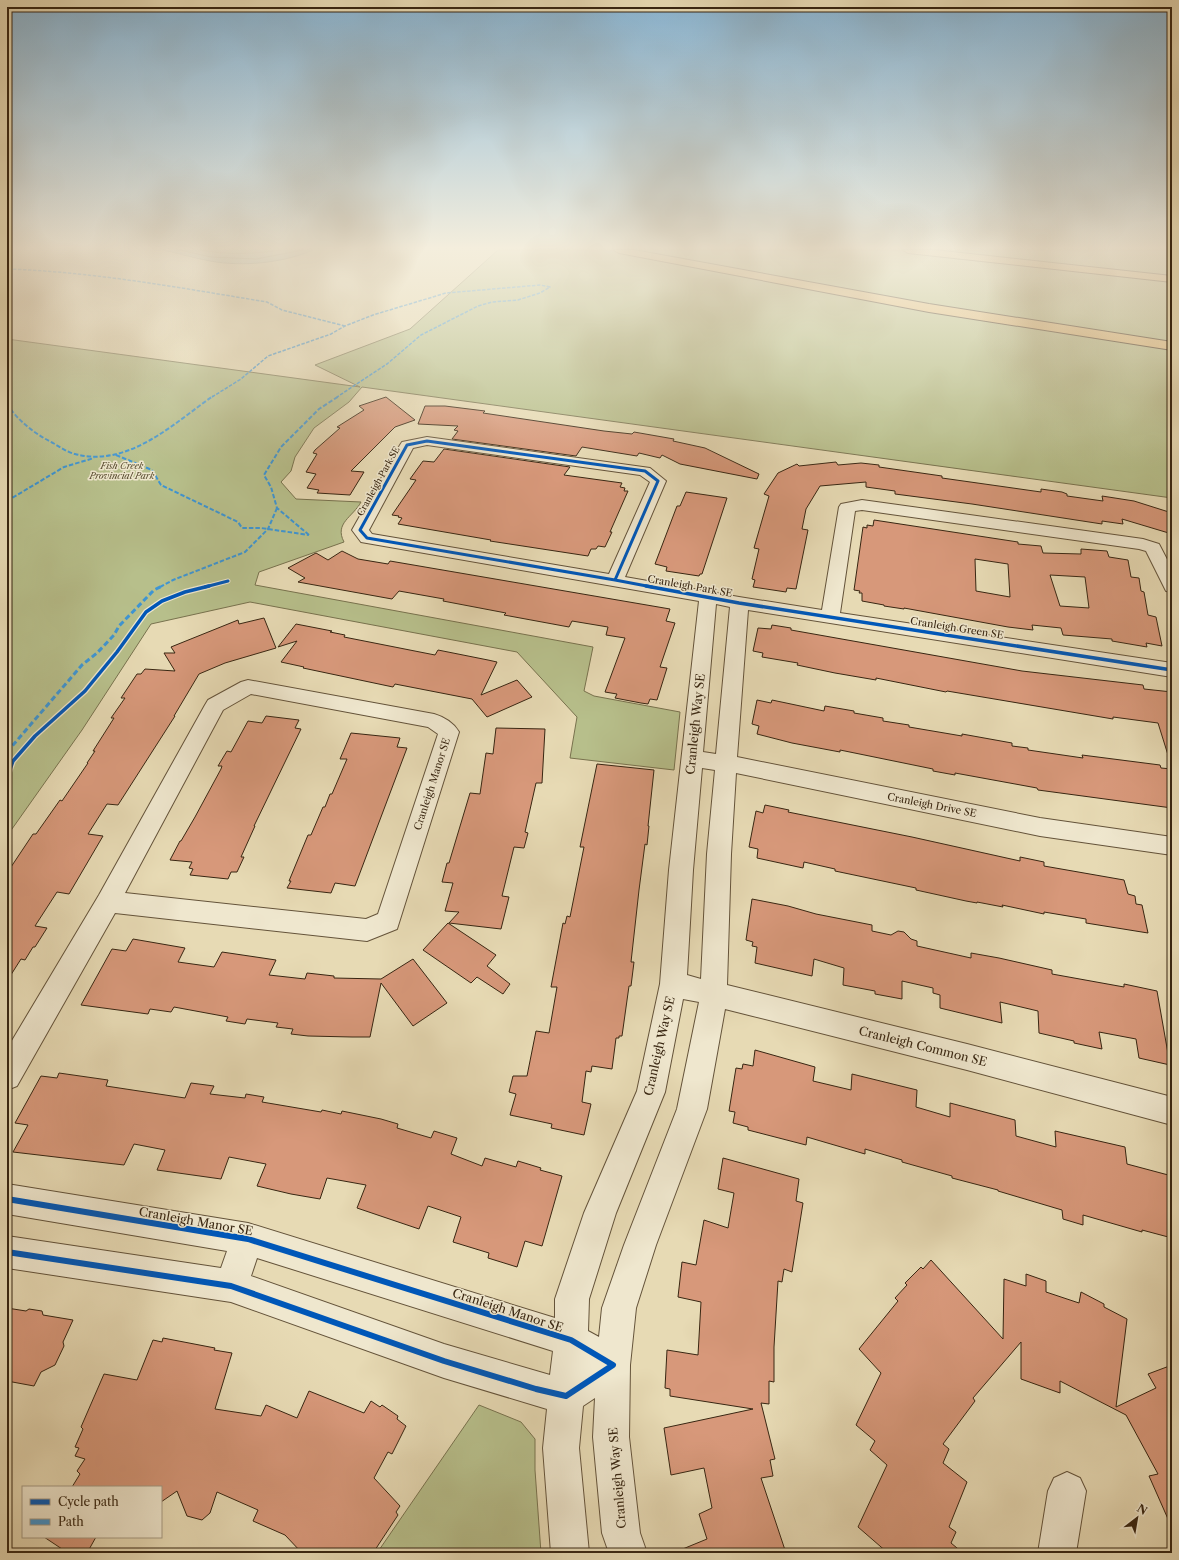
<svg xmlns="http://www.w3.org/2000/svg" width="1179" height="1560" font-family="'Libre Caslon Text',serif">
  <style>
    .green { fill: #b7bf8b; stroke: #78724e }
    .water { fill: #9bb8b8; stroke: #737e76 }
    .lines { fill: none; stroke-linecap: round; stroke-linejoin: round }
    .shore { stroke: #6a6f65; stroke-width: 1 }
    .building { fill: #d7987a; stroke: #382612; fill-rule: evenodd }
    .minor-casing { stroke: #64533a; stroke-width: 2 }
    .motorway-casing { stroke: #382612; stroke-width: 2 }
    .minor { fill: #efe7ce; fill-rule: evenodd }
    .motorway { fill: #e4bd7a; fill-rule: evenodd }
    .quiet-far2 { stroke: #3e95d3; stroke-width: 1.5; stroke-dasharray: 3.5 1.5; stroke-linecap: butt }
    .quiet-far1 { stroke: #3e95d3; stroke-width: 2; stroke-dasharray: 4.5 2; stroke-linecap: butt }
    .quiet { stroke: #3e95d3; stroke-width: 3; stroke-dasharray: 5.5 3; stroke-linecap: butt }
    .cycleway-far2-casing { stroke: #efe7ce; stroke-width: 5 }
    .cycleway-far1-casing { stroke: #efe7ce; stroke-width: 6 }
    .cycleway-casing { stroke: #efe7ce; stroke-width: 8 }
    .cycleway-far2 { stroke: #0057b8; stroke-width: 3 }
    .cycleway-far1 { stroke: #0057b8; stroke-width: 3.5 }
    .cycleway { stroke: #0057b8; stroke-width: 6 }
    .labels { text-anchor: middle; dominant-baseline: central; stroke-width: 3; stroke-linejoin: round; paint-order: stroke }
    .far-park-label { font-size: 9px; font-style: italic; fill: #584c30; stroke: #efe7ce }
    .far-street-label { font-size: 9px; fill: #382612; stroke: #efe7ce }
    .street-label { font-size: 10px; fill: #382612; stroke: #efe7ce }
    .near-street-label { font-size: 12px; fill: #382612; stroke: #efe7ce }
  </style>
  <rect width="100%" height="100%" fill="#e7dab4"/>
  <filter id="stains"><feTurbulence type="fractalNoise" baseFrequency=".005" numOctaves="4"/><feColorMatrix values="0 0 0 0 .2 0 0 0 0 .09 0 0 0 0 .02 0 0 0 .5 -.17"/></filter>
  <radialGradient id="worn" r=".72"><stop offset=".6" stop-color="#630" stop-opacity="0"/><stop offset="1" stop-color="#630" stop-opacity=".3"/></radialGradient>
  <path class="green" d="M498,250H1172V498L362,387L349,402L314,428L295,457L291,471L281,482L296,499L361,502C353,517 334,523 344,542L259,572L255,585L593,647L584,691L594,696L680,712L674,770L570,758L577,717L517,652L250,602L151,624L82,730L7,836V339L360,387L315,365L410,329Z
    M479,1405L521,1422L535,1439V1470L541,1553H377Z"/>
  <path class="water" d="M162,250H313C283,263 243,267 210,261C194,258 178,253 162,250Z"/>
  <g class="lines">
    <path class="shore" d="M180,250L211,257L256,259L303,250
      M201,250C228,255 254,254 281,250"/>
  </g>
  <path class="building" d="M386,397L415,420L395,427L351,471L364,472L350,495L317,493L319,490L307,488L316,474L306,472L317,454L313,453L315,450L340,428L337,427L364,410L359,406Z
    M425,406H445L485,411L483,413L604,431L632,434L634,432L674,439L673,441L705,448L759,474L757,479L680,464L662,455L660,458L639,453L637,456L582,447L576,456L452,439L458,431L454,430L458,426L418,424Z
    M444,449L570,467L564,475L622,483L620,487L625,488L624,491H628L610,532H612L605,547L598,546L596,549H591L588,556L490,541L491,540L398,524L402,518L398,517L399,516L392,515L416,480L410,479L423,461L434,462Z
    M836,462L838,465L861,463L879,465V467L942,476V478L1041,492V489L1062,492L1067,494V496L1103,501L1102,496L1134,501L1172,513V534L1122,519L1123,524L1102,521V524L972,504L895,494V491L866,487V482L820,486L806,509L802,529L808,530L796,589L787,588L786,592L753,587L755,580L752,579L759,549L754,548L769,496L764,494L778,473L797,464L799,466Z
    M686,492L727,498L702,574H700L699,576L666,571L667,567L655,564L677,506H680Z
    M874,520L1018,542V544L1041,546L1043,553L1081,554V549L1107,551L1109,557L1128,560L1131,577L1139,578L1141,591L1144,592L1148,615L1156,617L1162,646L1146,643L1147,647L1112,641V639L1063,635L1061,628L1032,625L1033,630L1008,627L904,608V609L884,606V605L862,601V593H859L860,591L854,590L863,527L867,528V525L873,526ZM975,559L1008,564L1010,597L976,591ZM1050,575L1085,577L1089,608L1060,606Z
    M342,551L358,559L388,564L390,561L670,609L666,621L675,623L660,667L667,668L657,700L650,699L648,704L641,703L615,698L617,694L605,692L625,638L606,635L608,627L572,621L569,627L504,615L506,613L443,601L444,599L399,591L392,599L298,582L305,578L288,568L316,553L328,560Z
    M264,618L276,648L225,663L199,674L174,716H175L118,805L107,804L88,834L103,836L69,894L57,892L35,926L47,928L35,947H33L25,960L21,959L7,981V873L33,834H36L60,800L62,801L88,763H87L95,751H93L114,718H111L125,698H121L137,674H141L145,669L175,671L164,653H175L171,647L238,620L239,624Z
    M296,624L332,631L330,632L345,635L344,637L435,655L438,650L488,660L497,662L481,695L517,680L532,697L487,717L472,699L395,684L393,687L303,668L304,667L281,662L297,641L278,647Z
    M772,625L791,628V630L1022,671L1143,685L1144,689L1172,692V754L1168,755L1158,723L1113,717V719L947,691L946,692L876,678V680L835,673L797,665L798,663L762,657L763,653L753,651L758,628L771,629Z
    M757,700L771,703L772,700L824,711L825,706L854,711V713L883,718V721L909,725V727L962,736V734L1012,743V746L1028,748V750L1083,758L1082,755L1160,765L1161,768L1172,769V808L1038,790L1037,788L955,773V775L933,771V769L840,750V752L792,743L757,734L759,726L752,724Z
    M266,716L299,720L295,728L301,729L254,826H255L241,857H244L237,872H231L228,879L190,875L193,869L189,868L192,862L170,860L180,841H181L195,817L221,769L222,766H218L227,751L231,752L248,721L262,723Z
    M496,728L545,729L542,783H536L525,832L528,833L524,848L514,847L502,896L509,897L501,929L449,923L459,912L445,911L453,883L442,882L447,863H449L470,793L480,794L486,753L493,754Z
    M351,733L400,738L397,747L407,748L355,886L335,883L331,893L287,888L291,881H289L308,835H311L323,807H325L330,794H332L347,759H340Z
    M597,764L654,770L648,826H649L647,845L645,844L639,890L631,962H634L631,986H629L622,1036H619V1038H616L612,1069L592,1066L591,1072L586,1071L582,1102L591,1104L584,1135L551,1128L552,1124L510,1115L516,1094L509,1092L513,1076H527L536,1031L549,1033L557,987H551L563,923L565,924L567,916L570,917L584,847H580Z
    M765,805L789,810L788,812L912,837L1020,861V857L1044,862V866L1124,880L1128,894L1135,896L1136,904L1142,905L1148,933L1086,923V919L1044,912V914L1002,905L1003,907L977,902V903L966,901L916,890V888L835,871V869L804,862L803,868L757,858L758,849L749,847L756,811L763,813Z
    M752,899L788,906L816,914L872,925V931L891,935L898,931L904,932L911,939L917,941V946L971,958V953L999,958L1052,970V974L1124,987V984L1157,991L1170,1065L1139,1058L1136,1039L1099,1032L1102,1049L1074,1043V1041L1039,1033L1038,1011L1000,1002L1002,1023L940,1008V995L933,993V988L902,981V999L875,994V991L843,985L844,968L814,959L812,976L755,963L757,947L752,946L753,942L746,940Z
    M448,923L496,955L487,966L510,984L503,994L477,977L471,983L423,950Z
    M133,939L185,948L178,962L214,967L222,952L276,960L269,975L305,979L307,973L334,976V978L381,979L413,959L447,1003L413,1026L381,983L370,1037H352L308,1036L291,1034L293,1029L276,1027L278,1023L247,1019L245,1024L226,1021L228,1017L174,1007L171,1012L150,1009L148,1014L81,1005L112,949L126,951Z
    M755,1050L815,1067L813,1081L851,1090L852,1074L917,1090L916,1107L950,1117V1103L1015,1120L1016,1136L1056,1147L1055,1131L1125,1147L1127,1164L1172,1176V1238L1142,1230V1232L1083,1215V1225L1063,1219L1062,1210L998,1191V1190L952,1178V1176L902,1162V1160L865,1149V1154L807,1137L806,1145L748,1130V1127L733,1123L735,1112L729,1111L736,1068L742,1069L743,1064L753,1066Z
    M59,1073L108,1080L106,1086L185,1098L191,1083L214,1086L210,1094L245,1098L246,1094L264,1097L262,1102L321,1112L322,1110L341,1114L342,1111L381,1119L398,1124L397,1128L431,1138L434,1131L457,1138L451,1154L482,1166L485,1158L516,1167L518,1161L541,1168L540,1170L562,1176L542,1246L525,1241L517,1267L488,1258L489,1253L453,1242L461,1217L428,1206L419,1229L357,1208L366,1185L327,1178L320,1199L291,1194L257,1186L266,1164L229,1157L221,1179L157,1170L165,1150L134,1144L124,1165L13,1152L28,1125L15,1123L41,1076L57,1078Z
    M723,1158L799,1179L796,1201L803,1203L792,1272L784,1269L782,1282L778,1281L774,1347V1382L769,1381V1404L761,1403L775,1459L770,1460L773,1476L761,1478L786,1553H673L707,1539L699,1514L712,1508L704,1468L671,1475L664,1428L753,1409L670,1396V1389L665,1388L667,1350L698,1355L701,1302L678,1297L682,1262L696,1265L704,1220L728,1228L734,1193L718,1189Z
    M931,1260L1003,1339L1004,1279L1026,1286V1274L1046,1281V1292L1079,1303L1081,1292L1104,1304V1307L1127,1319L1116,1407L1156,1388L1148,1374L1172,1365V1528L1149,1476L1158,1474L1126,1415L1060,1381V1393L1021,1379V1342L973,1398L975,1401L943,1444L949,1449L943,1463L967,1482L949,1527L956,1532L951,1543L963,1553H888L858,1527L887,1465L870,1450L875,1441L856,1425L881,1373L859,1349L898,1301L895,1298L907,1285L905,1283L921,1267L923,1269Z
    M7,1308L26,1311L29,1309L42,1311L43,1315L73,1320L63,1342L64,1346L55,1365L41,1372L34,1386L7,1381Z
    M163,1338L215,1348L214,1350L232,1353L215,1409L261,1416L266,1405L297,1418L309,1391L364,1413L371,1401L380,1407L382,1405L398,1416L397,1419L406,1426L392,1454L388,1452L374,1478L400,1506L396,1512L398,1515L373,1553H302L285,1535L253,1521L258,1510L217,1492L210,1513L202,1520L187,1516L177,1491L161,1502V1487H72L80,1474L77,1471L85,1459L75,1456L79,1448L75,1447L83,1429L81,1427L104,1374L137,1380L153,1340L162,1342Z
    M44,1537H96L87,1553H68Z"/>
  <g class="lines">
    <g class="minor-casing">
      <path id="minor" d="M427,437L650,468L666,481L625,577L739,597L822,610L839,507L841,504L862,500L1143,539L1159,544L1172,569V592L1166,591L1146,551L1139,549L862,510L855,511L840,613L1172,663V677L748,610L737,757L1040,818L1172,837V855L1040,836L736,773L731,854L727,985L967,1044L1172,1097V1125L967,1070L725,1009L707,1109L656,1245L636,1308L630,1365L629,1437L640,1533L647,1553H609L602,1533L593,1437L595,1398L583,1406L579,1448L589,1553H551L543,1448L547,1409L444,1378L231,1302L7,1268V1236L221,1268L227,1251L7,1214V1184L248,1223L555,1318V1299L584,1213L637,1091L660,984L669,870L699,601L361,542L352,530L400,445L402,442ZM427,445L640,475L650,482L609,574L372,534L369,530L413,448ZM716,604L730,607L716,754L703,752ZM702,768L715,770L707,854L701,979L687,975L693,870ZM683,999L699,1002L677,1109L624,1245L602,1308L599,1337L588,1331L589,1299L616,1213L665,1092ZM257,1258L553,1351L550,1375L444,1344L251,1276Z
        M248,680L434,714C444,717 454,723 459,732L397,929L367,941L115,913L17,1086L7,1090V1049L99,895L205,705L208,700L241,682ZM251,694L428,727L438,734L378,914L366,919L125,893L223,710Z
        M1067,1472L1080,1478L1086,1491L1076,1553H1038L1048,1491L1054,1478Z"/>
    </g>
    <g class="motorway-casing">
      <path id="motorway" d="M614,250H634L929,304L1172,342V350L929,312L619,253Z
        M903,250H934L1172,276V282L908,253Z"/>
    </g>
    <use href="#minor" class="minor"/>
    <use href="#motorway" class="motorway"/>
    <path class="quiet-far2" d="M8,269C95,272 181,288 267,302L282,310L345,326
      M212,397L241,379L268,356L331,334L345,326L373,315L446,293L540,285L550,287L540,293L518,300L492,302L478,306L421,335L387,364L337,397"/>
    <path class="quiet-far1" d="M7,404C18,421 35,434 53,443C60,447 67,452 75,454C128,468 173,424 213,396
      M116,455L152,470L161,485L238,522L242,528H261L309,535
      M7,501L64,467L94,458
      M309,535L277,508L271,487L264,475L281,447L319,409L339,396
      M160,587L173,580L245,552L268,529L277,508"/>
    <path class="quiet" d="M7,752L82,665L97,653L114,635L119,626L154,590L162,586"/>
    <g class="cycleway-far2-casing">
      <path id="cycleway-far2" d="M427,441L645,471L658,481L615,580L367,538L360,530L407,445Z
        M615,580L652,587
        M205,587L228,581"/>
    </g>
    <g class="cycleway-far1-casing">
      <path id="cycleway-far1" d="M646,586L739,603L1172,670
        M7,778L13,761L35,736L85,691L117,652L146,612L162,601L185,592L209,586"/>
    </g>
    <g class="cycleway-casing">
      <path id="cycleway" d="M7,1199L248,1239L571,1340L613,1365L566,1396L536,1389L444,1361L231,1286L7,1252"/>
    </g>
    <use href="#cycleway-far2" class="cycleway-far2"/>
    <use href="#cycleway-far1" class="cycleway-far1"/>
    <use href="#cycleway" class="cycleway"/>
  </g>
  <linearGradient id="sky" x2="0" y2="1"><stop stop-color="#89b6d5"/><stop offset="0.53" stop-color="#f4eedd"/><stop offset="1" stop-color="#f4eedd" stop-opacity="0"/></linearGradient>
  <rect width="1179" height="468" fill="url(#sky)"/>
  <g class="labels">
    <g class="far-park-label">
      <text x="122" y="465">Fish Creek<tspan x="122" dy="10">Provincial Park</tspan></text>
    </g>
    <g class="far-street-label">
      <text transform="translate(378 481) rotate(-61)">Cranleigh Park SE</text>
    </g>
    <g class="street-label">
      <text transform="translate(690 586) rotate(10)">Cranleigh Park SE</text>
      <text transform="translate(957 628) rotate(9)">Cranleigh Green SE</text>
      <text transform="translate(432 784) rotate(-72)">Cranleigh Manor SE</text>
      <text transform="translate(932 805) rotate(11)">Cranleigh Drive SE</text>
    </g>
    <g class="near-street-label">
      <text transform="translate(695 724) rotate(-84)">Cranleigh Way SE</text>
      <text transform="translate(659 1046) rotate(-77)">Cranleigh Way SE</text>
      <text transform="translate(923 1046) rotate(14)">Cranleigh Common SE</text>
      <text transform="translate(196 1221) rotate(10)">Cranleigh Manor SE</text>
      <text transform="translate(508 1310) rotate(18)">Cranleigh Manor SE</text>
      <text transform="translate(617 1478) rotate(-95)">Cranleigh Way SE</text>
    </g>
  </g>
  <rect width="1179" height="1560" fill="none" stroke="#e7dab4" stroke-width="24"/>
  <rect x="8" y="8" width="1163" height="1544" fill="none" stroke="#382612" stroke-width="2"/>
  <rect x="12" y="12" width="1155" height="1536" fill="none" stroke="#382612"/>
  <rect x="22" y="1486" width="140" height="52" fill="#efe7ce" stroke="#a69a83"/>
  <rect x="30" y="1499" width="20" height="6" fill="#0057b8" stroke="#a69a83"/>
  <text x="58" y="1506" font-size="12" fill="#382612">Cycle path</text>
  <rect x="30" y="1519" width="20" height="6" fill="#3e95d3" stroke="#a69a83"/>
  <text x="58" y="1526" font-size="12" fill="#382612">Path</text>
  <g transform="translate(1137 1518) rotate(31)" stroke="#efe7ce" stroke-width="3" paint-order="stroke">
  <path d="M0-3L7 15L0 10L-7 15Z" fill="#382612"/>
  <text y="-6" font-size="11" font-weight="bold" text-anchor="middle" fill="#382612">N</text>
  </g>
  <rect width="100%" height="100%" filter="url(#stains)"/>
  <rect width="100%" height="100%" fill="url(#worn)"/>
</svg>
